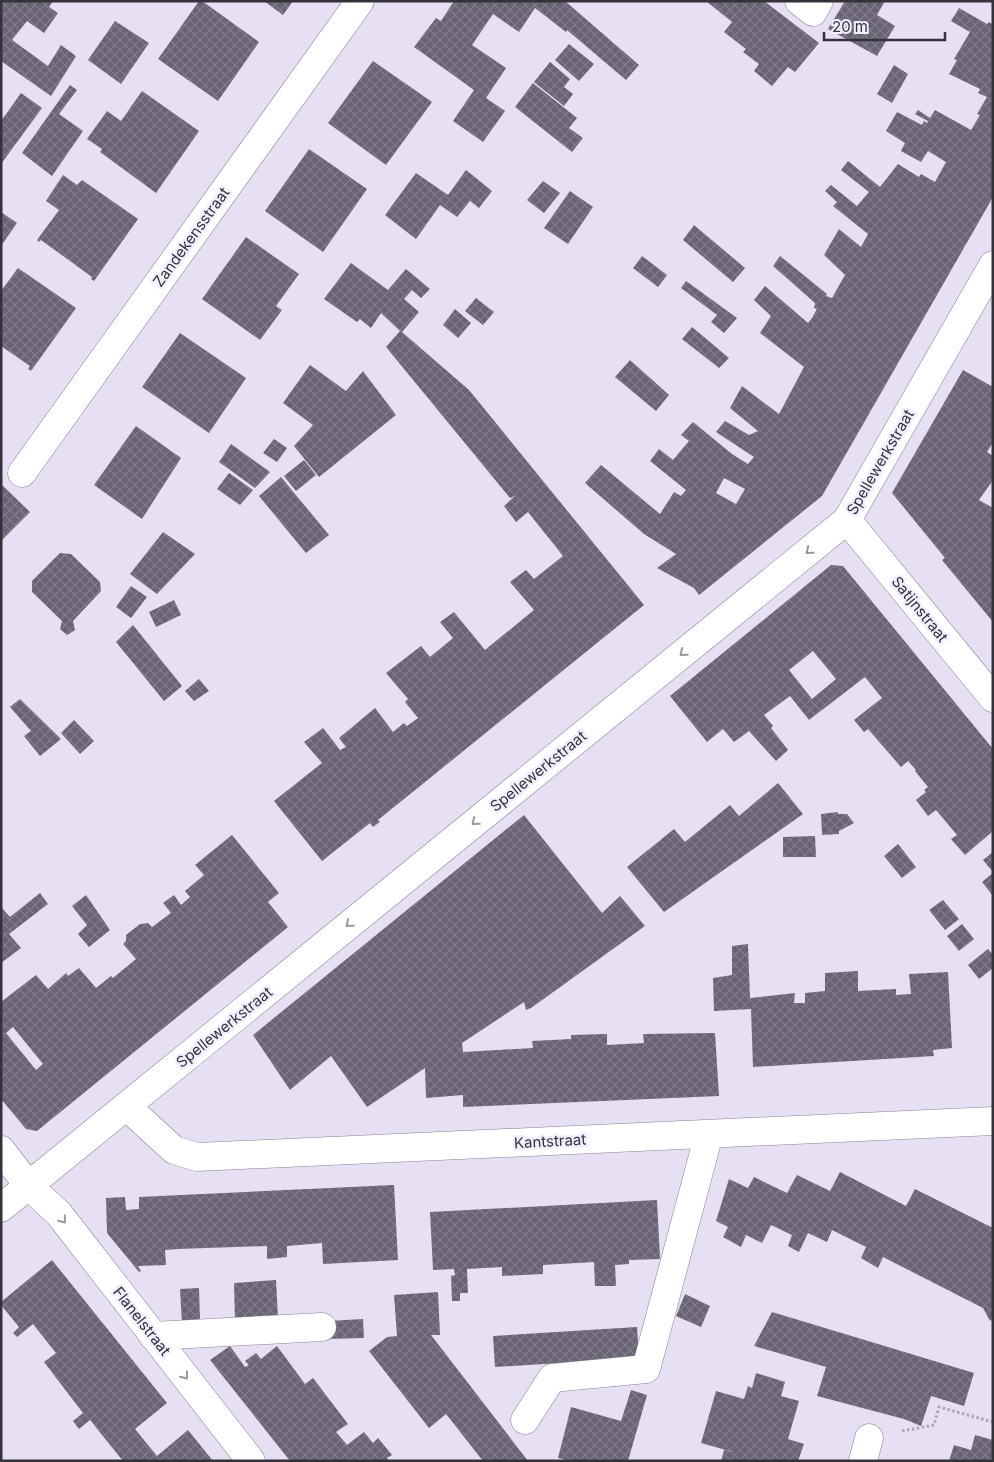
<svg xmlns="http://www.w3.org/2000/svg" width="994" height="1462" font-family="Inter,sans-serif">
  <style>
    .building { fill: url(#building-cross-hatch); fill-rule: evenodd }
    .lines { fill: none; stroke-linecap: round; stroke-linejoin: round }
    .minor-casing { stroke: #867f92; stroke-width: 29 }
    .path { stroke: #aba5b5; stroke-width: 3; stroke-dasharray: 2.5 2.5; stroke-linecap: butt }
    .minor { stroke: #fff; stroke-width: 28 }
    .oneway { stroke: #9a989c }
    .labels { text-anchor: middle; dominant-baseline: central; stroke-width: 5; stroke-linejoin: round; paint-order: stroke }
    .street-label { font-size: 15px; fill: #35323a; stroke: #f3eefe }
  </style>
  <defs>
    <pattern id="building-cross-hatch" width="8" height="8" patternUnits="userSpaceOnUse" patternTransform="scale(1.25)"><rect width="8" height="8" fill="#696375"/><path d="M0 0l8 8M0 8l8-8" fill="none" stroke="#7f7b89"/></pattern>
  </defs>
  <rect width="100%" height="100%" fill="#e7e0f4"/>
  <path class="building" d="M1,1H53L49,7L58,13L44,33L27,21L12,40L48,66L61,45L76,56L51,96L1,61Z
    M199,1H202L259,42L218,101L158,59Z
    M264,1H293L283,15Z
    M454,1H565L639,65L626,80L567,30L566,32L535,8L519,32L493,14L472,45L506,68L486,98L505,111L483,142L453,121L474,90L414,47L436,18L441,21Z
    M706,1H764L819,43L795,72L788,67L772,86L754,71L759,64L743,52L746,49L724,32L732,22Z
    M845,1H885L877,15L895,26L877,56L828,29Z
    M959,8L987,24L989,22L993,25V197L822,496L699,595L694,588L657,568L676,554L644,534L585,483L601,465L660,514L674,492L681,496L686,490L650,461L659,449L673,460L689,441L681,435L693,422L732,454L748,464L754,457L716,432L725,421L749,435L758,431L730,408L742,386L779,414L804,367L760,333L771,316L754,300L765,286L808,323L812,318L817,309L814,308L815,303L773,266L780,256L827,294L826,296L832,298L845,275L824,255L839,229L861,247L868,234L833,206L837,202L825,191L831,185L857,206L869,192L841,170L848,161L880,187L898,164L919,177L921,174L935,182L946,162L928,151L921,162L901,151L905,143L886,131L897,112L922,125L924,121L927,123L928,121L915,114L918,110L930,118L935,110L971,130L980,115L977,114L987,97L978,93L980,89L949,74L957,60L954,59L970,32L951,21ZM724,478L745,489L736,504L716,493Z
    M115,21L149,43L121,84L88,60Z
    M569,44L594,64L579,81L555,60Z
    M373,61L432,102L386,165L328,123Z
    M550,62L570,79L564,87L573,94L564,106L534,82Z
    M894,65L908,74L892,103L877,94Z
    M533,83L577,118L569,128L583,138L572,152L515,107Z
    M70,85L77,90L59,114L83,131L52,176L22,153Z
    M142,91L199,131L156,193L100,152L102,149L87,139L107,111L121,121Z
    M21,93L42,108L1,164V121Z
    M309,149L367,189L323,252L265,211Z
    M466,170L492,191L479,208L470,201L457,217L440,205L416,239L385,215L416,173L448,195Z
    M63,175L77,185L82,180L138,219L94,281L91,279L92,277L41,240L39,242L37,240L59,210L46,201Z
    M543,181L560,193L544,213L527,200Z
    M570,191L593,207L568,244L544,228Z
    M1,212L17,223L1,246Z
    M694,225L745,268L733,282L683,240Z
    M246,237L299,274L276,306L282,310L260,340L202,299Z
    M642,256L667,275L658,287L633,268Z
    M351,263L388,290L406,269L430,289L421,298L412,290L404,299L419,312L402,332L469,390L644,605L378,820L380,822L373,827L370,823L322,861L274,801L322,763L304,742L323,728L340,750L346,747L339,738L375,708L393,732L404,723L407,726L418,718L405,702L408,699L386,673L421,646L430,657L453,638L440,622L454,612L485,650L534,610L510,582L526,570L534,579L563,556L528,512L516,522L504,506L515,496L510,498L386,347L400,331L381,313L371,328L360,319L357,322L324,299Z
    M18,268L76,308L31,371L28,369L30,366L1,346V291Z
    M686,281L737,318L724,333L711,322L717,315L681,288Z
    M476,298L494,312L483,325L465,311Z
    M455,309L471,323L458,338L443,325Z
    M692,327L729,358L719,368L682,339Z
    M180,333L246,378L209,433L142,387Z
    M630,360L669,395L656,411L615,377Z
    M310,365L346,391L363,371L396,415L319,477L294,446L313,425L283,403Z
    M963,370L993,387V442L987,452L993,456V480L979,500L993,508V622L942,560L945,558L892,493Z
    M136,426L181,458L142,519L94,485Z
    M274,439L287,448L277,462L263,453Z
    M231,444L270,472L255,488L219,462Z
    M304,460L316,475L296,491L284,476Z
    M229,473L253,490L240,505L217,489Z
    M281,477L329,535L306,553L259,496Z
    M1,484L30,512L1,541Z
    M163,532L195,554L157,594L130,574Z
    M60,553L71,554L100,582L101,591L73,621L75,630L67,635L60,629L62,621L32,592V581Z
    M831,565L843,566L993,749V831L965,855L951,839L957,835L936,810L928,816L916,800L926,792L924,790L928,787L915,771L916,770L908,761L901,767L868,729L864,732L854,720L882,698L865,677L809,720L790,696L764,715L773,726L771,728L788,750L776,761L749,731L734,742L723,729L707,742L670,696ZM813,651L836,679L812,699L789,670Z
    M131,586L147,597L131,618L116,607Z
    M174,600L181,615L156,627L149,612Z
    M133,625L182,686L164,701L116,642Z
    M199,679L209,691L194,701L185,691Z
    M20,699L61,739L40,756L24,736L31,731L10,707Z
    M74,720L94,741L80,754L61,733Z
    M778,783L803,814L664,912L627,867L674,829L685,842L730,805L739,816Z
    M838,812V814H847L854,823L839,831V834L822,835L821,814Z
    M524,815L602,913L620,896L645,926L531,1008L526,1010L524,1002L462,1043L463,1052L533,1048L532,1041L571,1039V1035L607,1034V1045L644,1043L643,1034L715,1033L719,1096L463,1107V1095L426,1098L425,1068L367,1107L331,1056L290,1090L253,1035Z
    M232,835L279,893L268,902L288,927L37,1131L26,1129L1,1099V1002L36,975L48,989L66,973L68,976L79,968L96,988L111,976L113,978L136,959L123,944L126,941V935L140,924L148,923L152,927L171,913L163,903L174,895L181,905L190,897L185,891L204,875L195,865ZM13,1027L43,1064L36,1070L6,1033Z
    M815,836L816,857H783V837Z
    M898,844L916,867L902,878L884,856Z
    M993,852V872L983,860Z
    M993,873V896L982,882Z
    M40,893L48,904L9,934L21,948L1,963V907L10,917Z
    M86,895L110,930L89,947L78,934L87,925L72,906Z
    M943,900L959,919L945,930L929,910Z
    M962,924L974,939L959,951L947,936Z
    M748,944L750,998L795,993L794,1003H805V993L825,991V973L858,971V991L896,989V995L911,994L909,974L948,972L952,1048L933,1050L934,1056L753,1067L751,1009L714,1011L713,978L732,975V946Z
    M988,949L993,955V968L979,979L968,965Z
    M840,1172L906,1206L915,1189L993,1228V1319L990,1321L983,1308L883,1257L878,1268L861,1258L866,1247L832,1230L827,1242L808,1233L799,1252L788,1246L792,1235L771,1225L762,1243L746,1235L741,1247L723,1237L728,1227L716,1221L729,1179L748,1188L754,1177L787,1193L797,1175L830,1191Z
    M394,1185L398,1260L323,1264L322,1243L287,1246V1257L267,1259V1246L178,1249L165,1250L166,1265L138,1266L141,1271L139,1272L107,1233L106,1198L125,1197L126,1210L139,1209V1197Z
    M657,1200L660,1259L629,1260V1264L615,1265L616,1286H595L594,1262L543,1265V1274L502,1276V1267L467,1269L468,1293H460V1301H452L451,1276L455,1275L454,1269L433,1270L430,1212Z
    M52,1260L167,1403L135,1429L157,1456L188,1430L213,1461H123L90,1420L79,1429L73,1421L83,1413L44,1362L56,1353L33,1324L17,1337L13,1333L19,1327L1,1305V1302Z
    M276,1280L278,1317L235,1320L234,1283Z
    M199,1288L200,1321L182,1323L180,1289Z
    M438,1292L440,1335H431L528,1461H483L446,1414L429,1428L369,1351L387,1337L397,1336L394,1295Z
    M685,1294L710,1306L701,1327L676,1316Z
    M772,1312L974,1373L964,1406L931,1396L921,1426L904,1419L817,1396L826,1367L754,1346Z
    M363,1319L364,1338L326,1339L328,1321Z
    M637,1327L639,1358L495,1367L493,1336Z
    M230,1346L245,1367L249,1365L245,1361L256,1353L261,1359L277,1346L305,1384L313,1378L348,1424L336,1432L347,1445L364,1432L373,1443L378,1438L392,1455L387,1458L389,1461H290L210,1360Z
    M756,1373L785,1382L781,1396L799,1401L788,1439L804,1444L798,1461H721L724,1450L733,1452L701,1443L716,1391L744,1399L748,1386L752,1388Z
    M631,1390L647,1395L628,1461H571L558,1458L571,1407L621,1421Z
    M975,1435L993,1440V1461H949L954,1445L971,1450Z"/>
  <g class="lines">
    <g class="minor-casing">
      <path id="minor" d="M799,1L813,12L819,1
        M22,473L360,1
        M847,520L993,698
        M126,1106L174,1150L197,1157L993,1121
        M1,1150L29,1186L59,1214L251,1461
        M1,1208L847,520L993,265
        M153,1336L322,1327
        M525,1420L552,1378L646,1369L709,1134
        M863,1461L869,1438"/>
    </g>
    <path class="path" d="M902,1431L934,1425L939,1407L993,1422"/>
    <use href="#minor" class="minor"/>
  </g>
  <defs><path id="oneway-chevron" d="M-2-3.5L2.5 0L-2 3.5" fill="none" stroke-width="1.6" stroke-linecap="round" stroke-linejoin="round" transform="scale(1.25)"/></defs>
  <g class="oneway">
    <use href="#oneway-chevron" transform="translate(809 551) rotate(141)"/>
    <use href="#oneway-chevron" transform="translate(683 653) rotate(141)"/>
    <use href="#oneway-chevron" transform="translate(475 822) rotate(141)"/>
    <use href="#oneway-chevron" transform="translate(349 924) rotate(141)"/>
    <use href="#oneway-chevron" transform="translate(63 1220) rotate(51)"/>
    <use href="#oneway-chevron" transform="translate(185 1376) rotate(52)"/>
  </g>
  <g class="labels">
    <g class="street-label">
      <text transform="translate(191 237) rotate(-54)">Zandekensstraat</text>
      <text transform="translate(880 462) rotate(-60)">Spellewerkstraat</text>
      <text transform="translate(920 609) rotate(51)">Satijnstraat</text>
      <text transform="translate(538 771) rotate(-39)">Spellewerkstraat</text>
      <text transform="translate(224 1027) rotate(-39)">Spellewerkstraat</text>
      <text transform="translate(550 1141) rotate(-3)">Kantstraat</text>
      <text transform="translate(142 1321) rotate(52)">Flanelstraat</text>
    </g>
  </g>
  <rect width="994" height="1462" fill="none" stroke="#35323a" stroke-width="5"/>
  <path d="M824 32v8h121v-8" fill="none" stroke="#35323a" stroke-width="2.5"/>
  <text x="832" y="32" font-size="15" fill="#35323a" stroke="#f3eefe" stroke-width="4" paint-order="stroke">20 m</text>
</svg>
